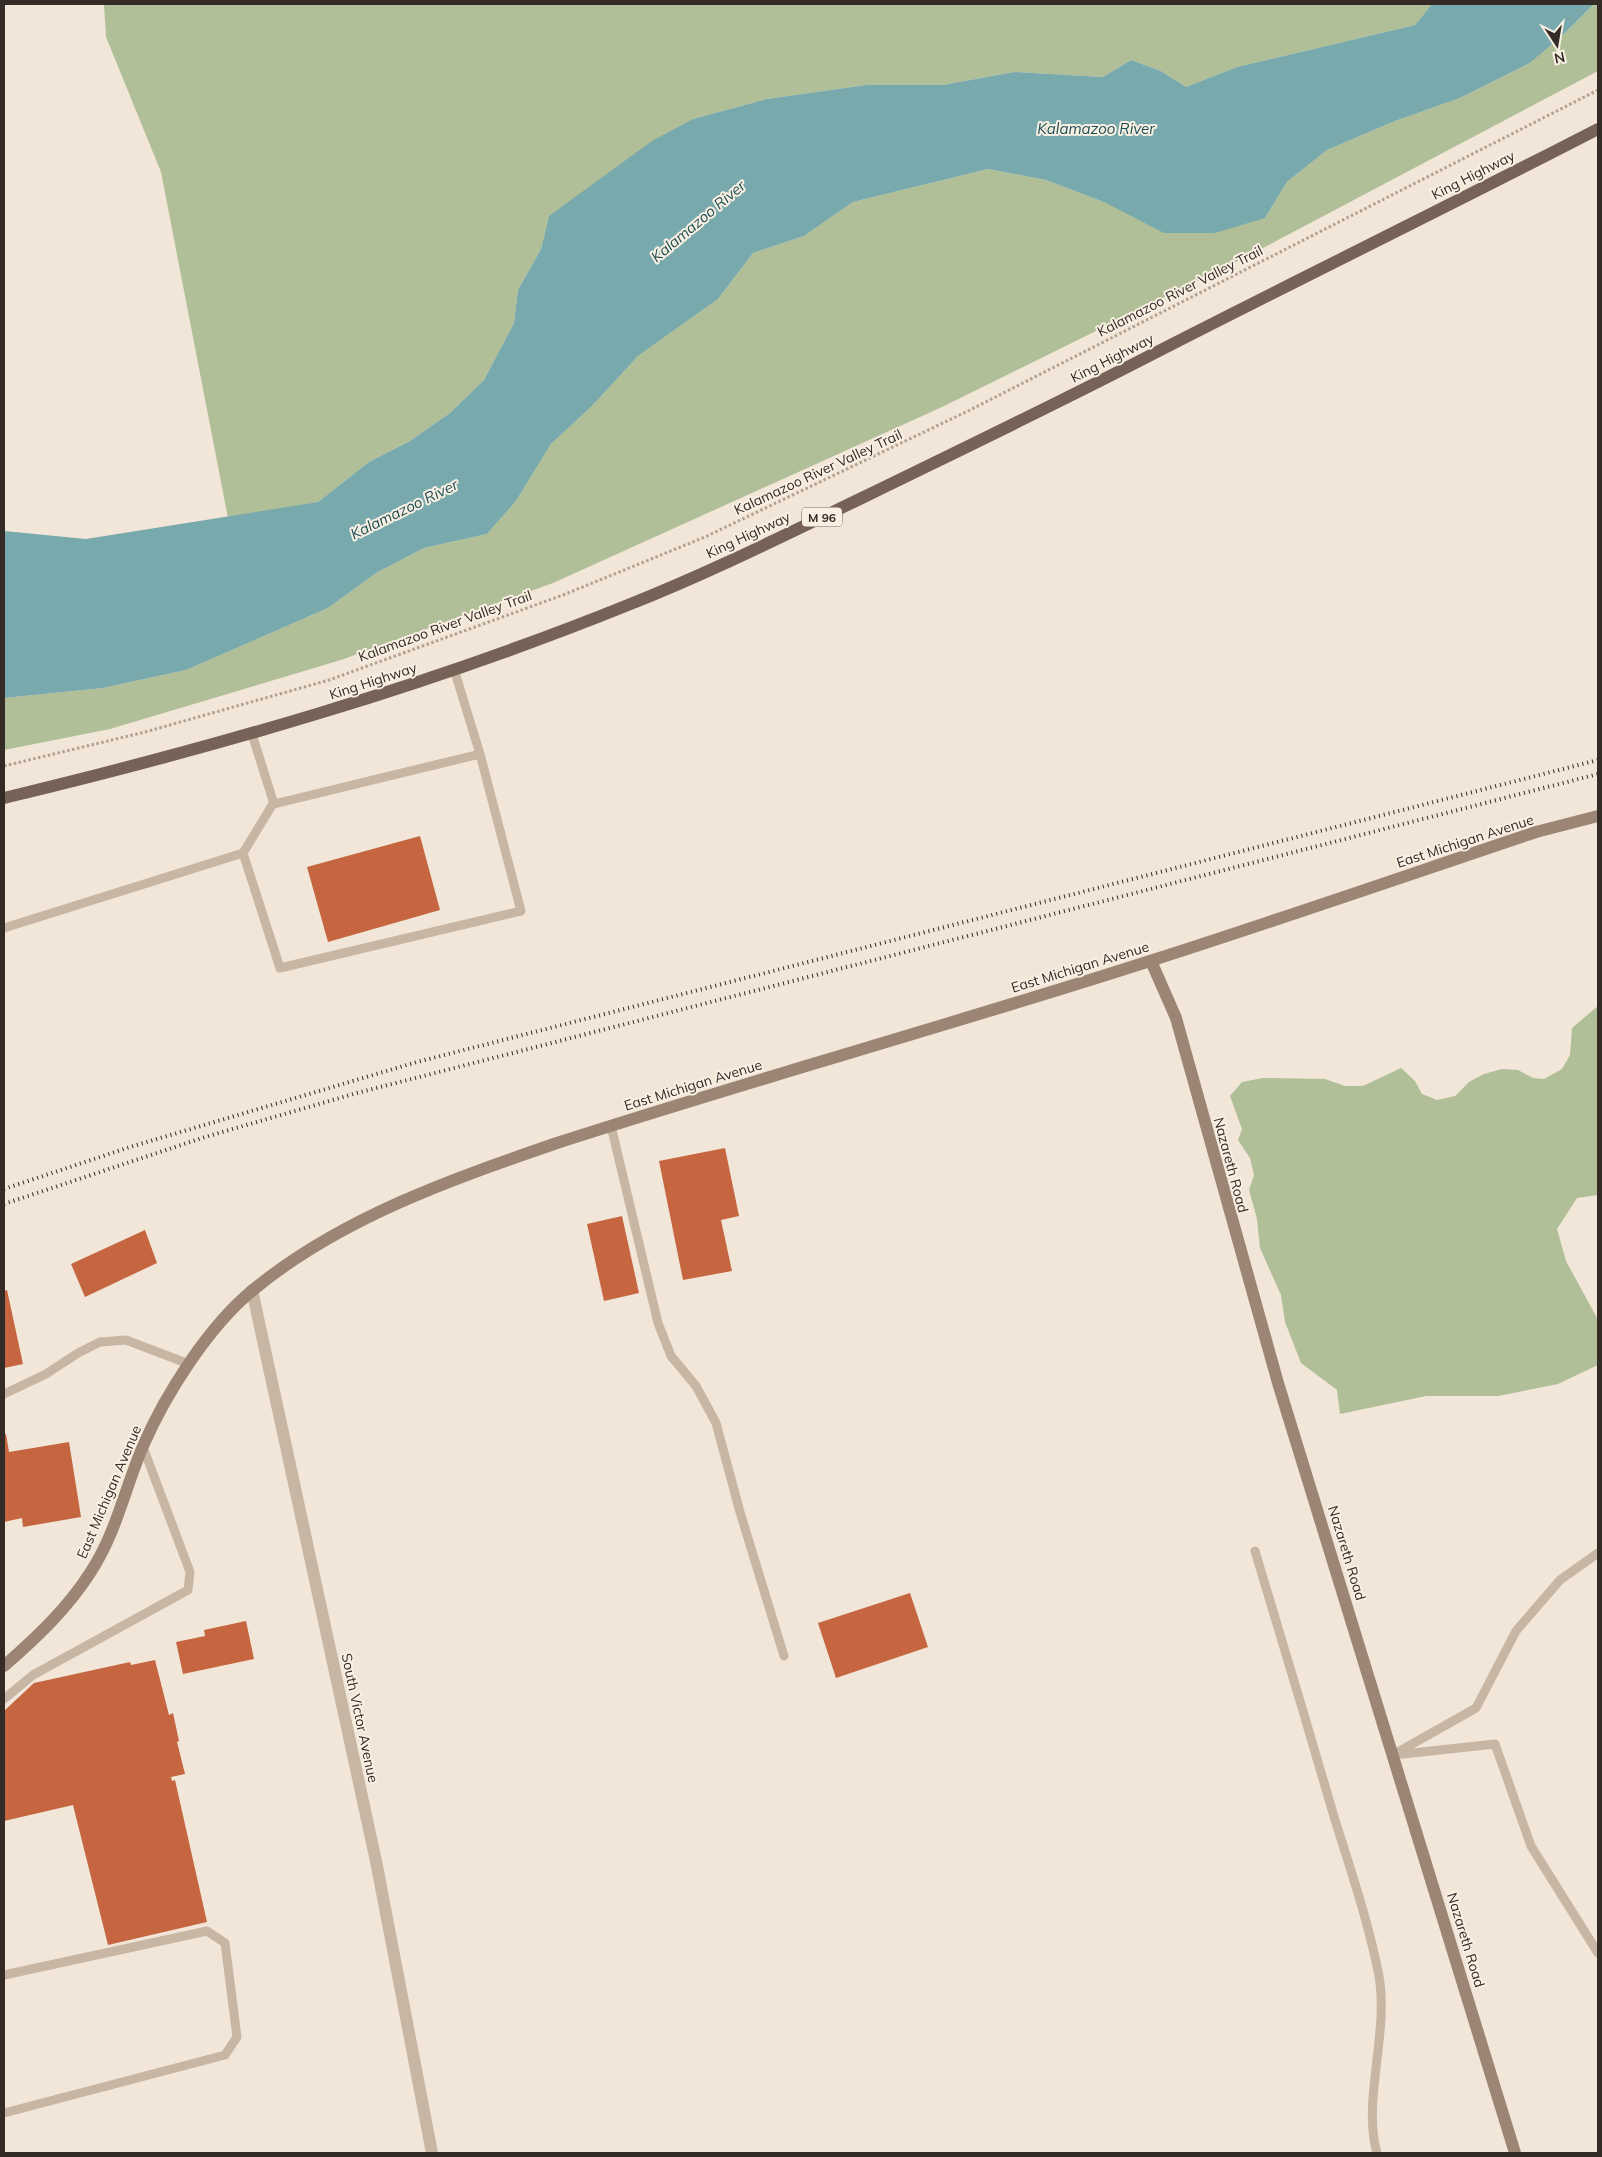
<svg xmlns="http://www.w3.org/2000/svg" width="1602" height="2157" font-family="Mulish,sans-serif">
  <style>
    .green { fill: #b0bf98 }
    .water { fill: #77a9ad }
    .building { fill: #c56641 }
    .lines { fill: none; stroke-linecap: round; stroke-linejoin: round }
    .path { stroke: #b4a08e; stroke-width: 3; stroke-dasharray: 2.5 2.5; stroke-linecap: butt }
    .lane { stroke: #c8b6a4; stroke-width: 9 }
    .street { stroke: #c8b6a4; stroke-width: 12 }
    .secondary { stroke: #9c8575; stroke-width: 12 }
    .primary { stroke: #766256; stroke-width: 12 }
    .rail { stroke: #342a26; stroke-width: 4; stroke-dasharray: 1 4; stroke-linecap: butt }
    .labels { text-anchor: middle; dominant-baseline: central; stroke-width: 4; stroke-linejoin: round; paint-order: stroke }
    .shield { fill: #f9f0e3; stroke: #6f655f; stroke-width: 1 }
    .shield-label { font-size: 12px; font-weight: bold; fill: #342a26 }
    .street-label { font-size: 14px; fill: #342a26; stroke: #f9f0e3 }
    .water-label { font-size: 15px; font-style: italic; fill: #1c4e54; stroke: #f9f0e3 }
  </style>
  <rect width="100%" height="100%" fill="#f1e6d7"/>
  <path class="green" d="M104,4H1432L1415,25L1237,67L1186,87L1161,71L1131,60L1103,77L1014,72L943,85H866L767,99L693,119L549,216L541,249L518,290L514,323L484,380L450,413L410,441L369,462L318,502L228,518L161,172L106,37Z
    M1594,4H1598V71L1242,259L942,407L553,583L341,660L110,729L4,750V698L103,688L186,670L328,608L376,573L424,548L487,534L516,501L551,444L592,406L638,356L718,299L753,253L804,236L853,202L988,169L1046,180L1106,203L1265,218L1287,182L1327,150L1395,121L1460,98L1530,63L1564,34Z
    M1598,1006V1195L1577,1198L1557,1229L1566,1261L1597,1318L1598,1365L1558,1384L1498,1396H1426L1340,1414L1337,1390L1301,1363L1285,1322L1281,1295L1260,1248L1257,1219L1249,1190L1254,1175L1250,1158L1238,1140L1242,1129L1230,1096L1242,1082L1263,1078L1325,1079L1345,1086H1363L1401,1068L1415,1081L1422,1094L1437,1100L1455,1096L1469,1082L1484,1074L1502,1069L1518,1070L1533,1078L1544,1079L1562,1069L1570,1055L1572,1028Z"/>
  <path class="water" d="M1432,4H1594L1564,34L1530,63L1460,98L1395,121L1327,150L1287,182L1265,218L1215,233H1164L1106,203L1046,180L988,169L853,202L804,236L753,253L718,299L638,356L592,406L551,444L516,501L487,534L424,548L376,573L328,608L186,670L103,688L4,698V531L86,539L318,502L369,462L410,441L450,413L484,380L514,323L518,290L541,249L549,216L652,141L693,119L767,99L866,85H943L1014,72L1103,77L1131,60L1161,71L1186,87L1237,67L1415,25Z"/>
  <path class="building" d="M420,836L440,910L328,942L307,867Z
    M725,1148L739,1216L721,1220L732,1271L683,1280L659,1161Z
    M622,1216L639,1293L604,1301L587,1224Z
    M145,1230L157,1263L85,1297L71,1264Z
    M7,1290L23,1364L4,1368V1291Z
    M6,1434L9,1452L69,1442L81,1517L23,1527L22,1518L4,1522V1435Z
    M910,1593L928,1647L836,1678L818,1623Z
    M246,1621L254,1659L183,1674L176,1642L205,1636L204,1630Z
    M155,1660L169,1715L173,1713L179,1741L177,1742L185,1774L171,1777L172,1781L175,1780L207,1922L108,1945L73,1805L4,1821V1711L34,1683L130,1662L131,1665Z"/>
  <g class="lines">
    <path class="path" d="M4,766L145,732L329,680L563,595L705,537L968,411L1598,90"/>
    <path class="lane" d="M252,734L274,804L480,754L454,669
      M243,853L274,802
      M4,928L243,853L280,968L521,911L480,754
      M611,1126L658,1323L671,1356L696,1386L716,1423L740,1512L784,1656
      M4,1394L46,1374L78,1353L100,1342L126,1340L189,1364
      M1255,1551C1282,1641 1309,1730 1335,1820C1351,1871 1369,1924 1379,1976C1389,2034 1362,2101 1377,2153
      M4,1699L33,1675L188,1590L190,1572L143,1447
      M1398,1752L1476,1708L1516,1631L1560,1580L1598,1553
      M1394,1755L1495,1744L1531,1846L1598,1953
      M4,1975L207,1931L225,1943L237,2037L225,2055L4,2113"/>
    <path class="street" d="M252,1290L376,1861L432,2153"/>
    <path class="secondary" d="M1151,961L1176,1018L1278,1383L1515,2153
      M4,1666C36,1638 67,1609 90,1573C116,1534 125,1488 143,1446C166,1393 209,1326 253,1290C340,1218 452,1179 557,1143C653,1112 750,1083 846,1054C949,1023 1051,993 1153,960C1281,919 1408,875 1536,832L1598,816"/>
    <path class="primary" d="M4,798C216,747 425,687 628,605C709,573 787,534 866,496C960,450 1054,405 1147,357C1297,280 1449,206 1598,129"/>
    <path class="rail" d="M4,1189L130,1147L417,1062L1598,760
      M4,1204L205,1137L357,1093L1598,774"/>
  </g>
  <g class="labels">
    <rect class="shield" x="802" y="507.5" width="40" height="19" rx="4"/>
    <g class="shield-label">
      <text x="822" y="517">M 96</text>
    </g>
    <g class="street-label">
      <text transform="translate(1473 175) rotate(-27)">King Highway</text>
      <text transform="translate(1180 291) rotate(-27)">Kalamazoo River Valley Trail</text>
      <text transform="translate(1112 358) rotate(-27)">King Highway</text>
      <text transform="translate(818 472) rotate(-25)">Kalamazoo River Valley Trail</text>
      <text transform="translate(748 535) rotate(-25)">King Highway</text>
      <text transform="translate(445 626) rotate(-20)">Kalamazoo River Valley Trail</text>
      <text transform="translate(373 681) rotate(-18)">King Highway</text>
      <text transform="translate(1465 841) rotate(-18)">East Michigan Avenue</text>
      <text transform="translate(1080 967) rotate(-17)">East Michigan Avenue</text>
      <text transform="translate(693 1085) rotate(-17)">East Michigan Avenue</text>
      <text transform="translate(1231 1165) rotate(75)">Nazareth Road</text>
      <text transform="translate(109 1492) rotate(-67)">East Michigan Avenue</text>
      <text transform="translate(1347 1553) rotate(73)">Nazareth Road</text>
      <text transform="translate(360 1718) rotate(78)">South Victor Avenue</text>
      <text transform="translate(1466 1940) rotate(73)">Nazareth Road</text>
    </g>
    <g class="water-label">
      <text x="1096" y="128">Kalamazoo River</text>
      <text transform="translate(698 221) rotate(-40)">Kalamazoo River</text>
      <text transform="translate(404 509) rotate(-26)">Kalamazoo River</text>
    </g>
  </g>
  <rect width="1602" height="2157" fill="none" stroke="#342a26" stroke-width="10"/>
  <g transform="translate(1557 45) rotate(168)" stroke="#f9f0e3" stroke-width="4" paint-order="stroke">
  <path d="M0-4L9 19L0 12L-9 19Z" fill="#342a26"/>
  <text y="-8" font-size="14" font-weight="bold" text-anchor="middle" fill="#342a26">N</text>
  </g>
</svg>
